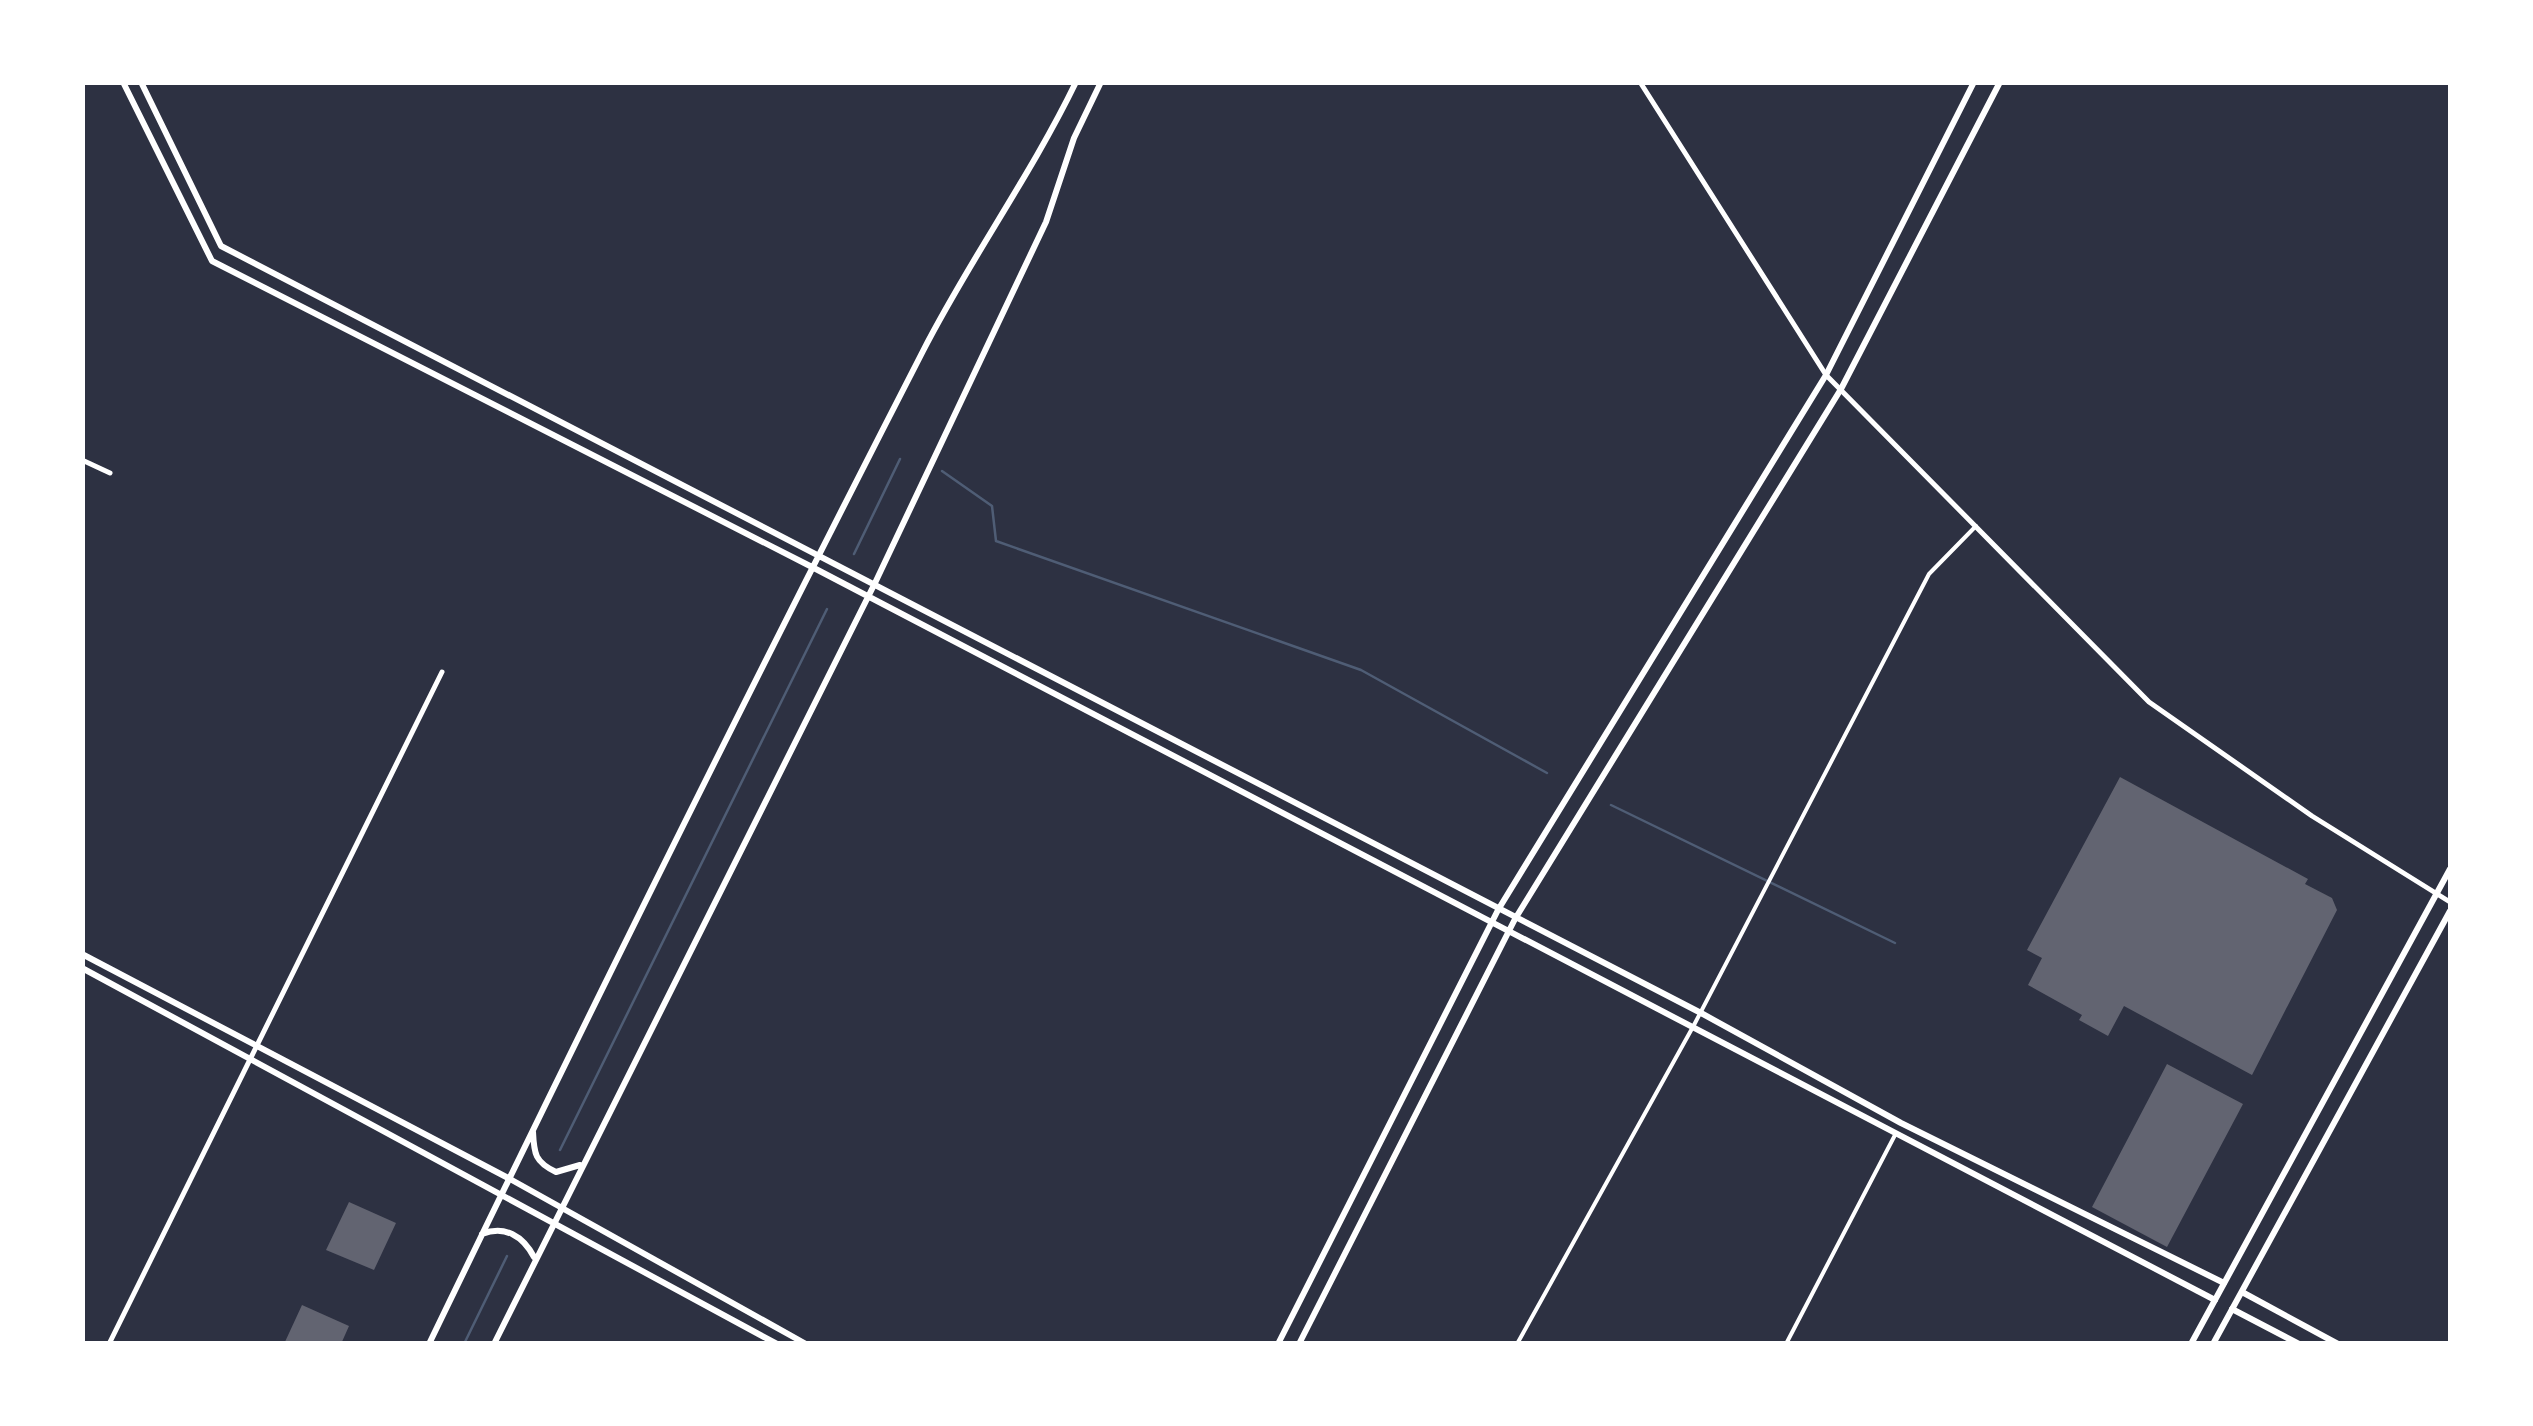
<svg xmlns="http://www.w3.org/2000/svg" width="2533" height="1426" font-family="Commissioner,sans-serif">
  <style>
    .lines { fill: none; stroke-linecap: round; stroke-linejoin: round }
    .stream { stroke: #4f5d75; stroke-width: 2.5 }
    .building { fill: #626471 }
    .minor { stroke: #fff; stroke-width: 4 }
    .tertiary { stroke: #fff; stroke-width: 5 }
    .secondary { stroke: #fff; stroke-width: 6 }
    .primary { stroke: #fff; stroke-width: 6 }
  </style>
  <rect width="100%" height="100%" fill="#2d3142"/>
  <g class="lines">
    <path class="stream" d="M942,471L992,506L996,541L1361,670L1547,773
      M854,554L900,459
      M1611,805L1895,943
      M560,1150L827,609
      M464,1344L507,1256"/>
  </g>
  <path class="building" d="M2120,777L2308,879L2305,884L2332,898L2337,910L2252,1075L2124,1006L2108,1036L2079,1020L2082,1015L2028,985L2042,958L2027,950Z
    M2167,1064L2243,1104L2167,1247L2092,1207Z
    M349,1202L396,1223L374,1270L326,1250Z
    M302,1305L349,1326L341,1344H284Z"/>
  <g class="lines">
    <path class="minor" d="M1517,1344L1694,1025L1929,574L1976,526
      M1786,1344L1895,1135"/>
    <path class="tertiary" d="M1640,82L1826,375L2149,702L2312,816L2450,902
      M82,460L110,473
      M109,1344L442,672"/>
    <path class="secondary" d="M123,82L212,261L812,567L2215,1300
      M141,82L221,246L1701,1013L1901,1123L2224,1283
      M82,954L510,1179L806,1344
      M82,968L777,1344
      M533,1132C534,1154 535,1162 556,1172L580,1165
      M482,1234C505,1225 523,1236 534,1257
      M2242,1292L2338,1344
      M2232,1309L2299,1344
      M429,1344C590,1011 754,680 923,351C970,259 1031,175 1076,82
      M494,1344L875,583L1046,222L1074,138L1101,82
      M1278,1344L1498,910L1826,375L1974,82
      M1299,1344L1515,919L1841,389L2000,82"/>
    <path class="primary" d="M2191,1344L2450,869
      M2213,1344L2450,911"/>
  </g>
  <rect width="2533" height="1426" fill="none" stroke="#ffffff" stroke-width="170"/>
</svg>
